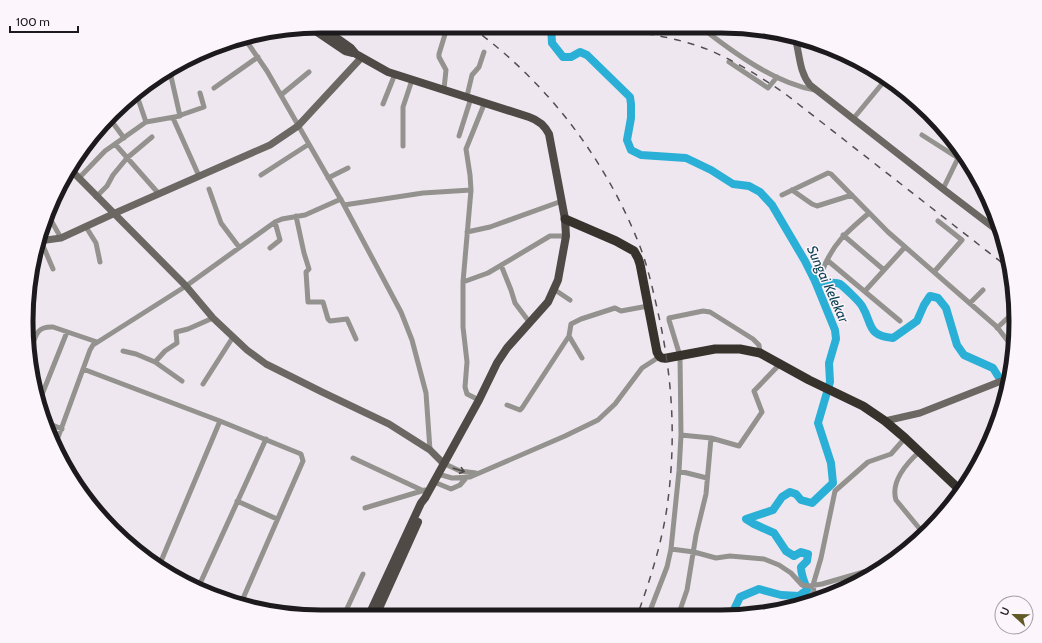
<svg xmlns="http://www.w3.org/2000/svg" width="1042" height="643" font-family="Cabin,sans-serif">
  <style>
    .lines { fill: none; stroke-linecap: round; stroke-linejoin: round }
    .river { stroke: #2aafd6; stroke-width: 8 }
    .street { stroke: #94928e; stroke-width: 5 }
    .secondary { stroke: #6b6863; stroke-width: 7 }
    .primary { stroke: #4f4a45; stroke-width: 8 }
    .highway { stroke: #37322c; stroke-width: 9 }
    .rail { stroke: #524e52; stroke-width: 1.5; stroke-dasharray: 7 7; stroke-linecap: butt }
    .oneway { stroke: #4d4a4a }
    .labels { text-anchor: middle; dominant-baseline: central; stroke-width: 3; stroke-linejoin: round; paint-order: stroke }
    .water-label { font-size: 14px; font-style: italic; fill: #053e4f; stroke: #fdf5fc }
    .rim { fill: none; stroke: #1d1a1d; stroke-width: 5 }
  </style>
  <rect width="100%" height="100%" fill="#efe7ef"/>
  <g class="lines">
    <path class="river" d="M551,27L552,43L563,57H571L580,52L587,55L630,97L631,104V118L627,140L631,150L641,155L686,158L711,170L733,184L749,186L760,192L772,205L805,261L815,281L835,330L836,339L829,363L830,382L818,423L831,463L833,483L812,503L801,500L796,494L790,492L782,497L773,510L746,519L754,524L774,533L786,551L794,556L801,552L808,554L807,561L801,567C801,576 805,582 807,590L799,596L781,595L759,589L740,597L731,616
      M815,281C823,284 833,281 840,284C844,287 859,301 862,306C873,324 866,335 893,338L917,321L924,305L930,296L938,298L946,308L957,345L964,355L993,368L1003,384L1008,386"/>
    <path class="street" d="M702,28C734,53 775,83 815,90
      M245,39L267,71L344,205L401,312L412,340L426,393L430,450
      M836,50L854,64
      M729,62L768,88L777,77
      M214,88L258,57
      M444,89L446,70L439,57V54L446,31L450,27
      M136,93L146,122
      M281,95L309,72
      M467,96L472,75L479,67L484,52
      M383,104L395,74
      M181,115L204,107L200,93
      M173,118L199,176
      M110,119L124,138
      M853,119L886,79
      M922,135L958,158
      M459,136L471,98
      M115,144L159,194
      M403,146V107L412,80
      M261,175L309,144
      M79,178L105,151L146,122L180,116L170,72
      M328,178L348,168
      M209,189L221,223L239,247
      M943,189L961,152
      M792,190L812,204L817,206L852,195
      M782,195L828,173L831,174L888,232L997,327L1014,349
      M96,197L107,186L113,175L127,158L152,137
      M344,205L423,193L471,190
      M48,215L61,238
      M296,216L304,253L309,269L306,272L308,302H323L328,319L330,321L347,319L356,339
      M86,227L96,243L100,262
      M467,232L490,227L562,201
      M843,235L884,270
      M41,241L53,269
      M270,248L280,240L275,222
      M827,260L900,321
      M501,265L511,290L515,303L530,323
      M823,269C834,242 848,231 869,213
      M934,272L962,240L938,221
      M1009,279L1013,283
      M463,282L488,273L550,236H566
      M555,290L570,300
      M865,291L905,247
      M970,303L983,290
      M997,328L1014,312
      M569,336L582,358
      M31,349C36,336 36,326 53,327L97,342
      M123,351L136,354L155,362
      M83,369L220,421L301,454L303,461L241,603
      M182,381L155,362L165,351L177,343L176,332L188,329L213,318
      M203,384L233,337
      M479,400L467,394L465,387L467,362L463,327V282L471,190L470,175L466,149L485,102
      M39,402L67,332
      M507,405L520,410L522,408L569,336L571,324L581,319L615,308L621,311L648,306
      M45,422L62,429
      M681,435L711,438L739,446L762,412L754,391L779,365
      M56,443L90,350L93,345L186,286L275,222L282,219L305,215L341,199
      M919,452C907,463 890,481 896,500L924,534
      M353,458L428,493
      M443,463L460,471L476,473
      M679,471L707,478
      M438,474L452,478L470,477L565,436L598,420L615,404L642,368L659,357
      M434,482L451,489L460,485L466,478
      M237,501L277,519
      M365,508L425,490
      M671,549L694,552L716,558L730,556L764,559L779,565L791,573L802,585L809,586L822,584L867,571L876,572
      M159,566L220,421
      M198,588L266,439
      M802,605L814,592L813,585L821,558L835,491L868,462L891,454L905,438
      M650,613L660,616
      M344,615L363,574
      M648,616L667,567L671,549L679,471L681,435L680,356L669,320V318L703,311L710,312L753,339L759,345L760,353
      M678,616L687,590L696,535L706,494L711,438"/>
    <path class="secondary" d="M795,38C800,54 799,72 810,85L943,189L1002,234
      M72,171L186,286L213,318L247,350L266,364L322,392L389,424L430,450L443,463
      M39,241L61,238L113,214L270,145L298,126L361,58
      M885,421L920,413L1009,378"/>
    <path class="primary" d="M320,26L351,48L356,54L388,72L529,117C538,120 545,126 549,134L565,219L566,236L558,280L548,302L507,348L497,363L479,400L425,498L421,503L369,615
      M311,28L345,51L353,53
      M376,615L418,522"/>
    <path class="highway" d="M565,219L616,241L634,251L638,258L640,264L657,352C659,357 661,359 667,358L715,349H740L760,353L809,380L863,406L885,421L905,438L961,491"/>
    <path class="rail" d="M471,27C546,81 605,158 639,244C647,264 652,286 657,308C673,377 677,443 666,514C660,549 649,583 637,616
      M605,28C640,32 676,37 709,50C737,62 763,78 788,96L1010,269"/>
  </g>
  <defs><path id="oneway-shaft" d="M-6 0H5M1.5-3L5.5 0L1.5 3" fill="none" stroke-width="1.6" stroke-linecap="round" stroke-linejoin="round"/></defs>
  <use class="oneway" href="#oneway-shaft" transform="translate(459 470) rotate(17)"/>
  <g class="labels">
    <g class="water-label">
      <text transform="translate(828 284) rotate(66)">Sungai Kelekar</text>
    </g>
  </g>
  <path d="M0 0H1042V643H0ZM321 33H721A288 288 0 0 1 1009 321V322A288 288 0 0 1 721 610H321A288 288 0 0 1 33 322V321A288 288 0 0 1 321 33Z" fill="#fdf5fc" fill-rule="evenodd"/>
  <path class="rim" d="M321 33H721A288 288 0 0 1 1009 321V322A288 288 0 0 1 721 610H321A288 288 0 0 1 33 322V321A288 288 0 0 1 321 33Z"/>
  <g transform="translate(1014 615) rotate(292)"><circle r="19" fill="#fdf5fc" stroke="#a39da3"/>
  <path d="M0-3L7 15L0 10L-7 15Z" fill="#605925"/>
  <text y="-6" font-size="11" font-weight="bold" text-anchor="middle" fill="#1d1a1d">U</text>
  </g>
  <path d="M10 26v6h68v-6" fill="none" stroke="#1d1a1d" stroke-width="2"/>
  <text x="16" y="26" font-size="12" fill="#1d1a1d" stroke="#fdf5fc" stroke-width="3" paint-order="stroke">100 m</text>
</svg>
